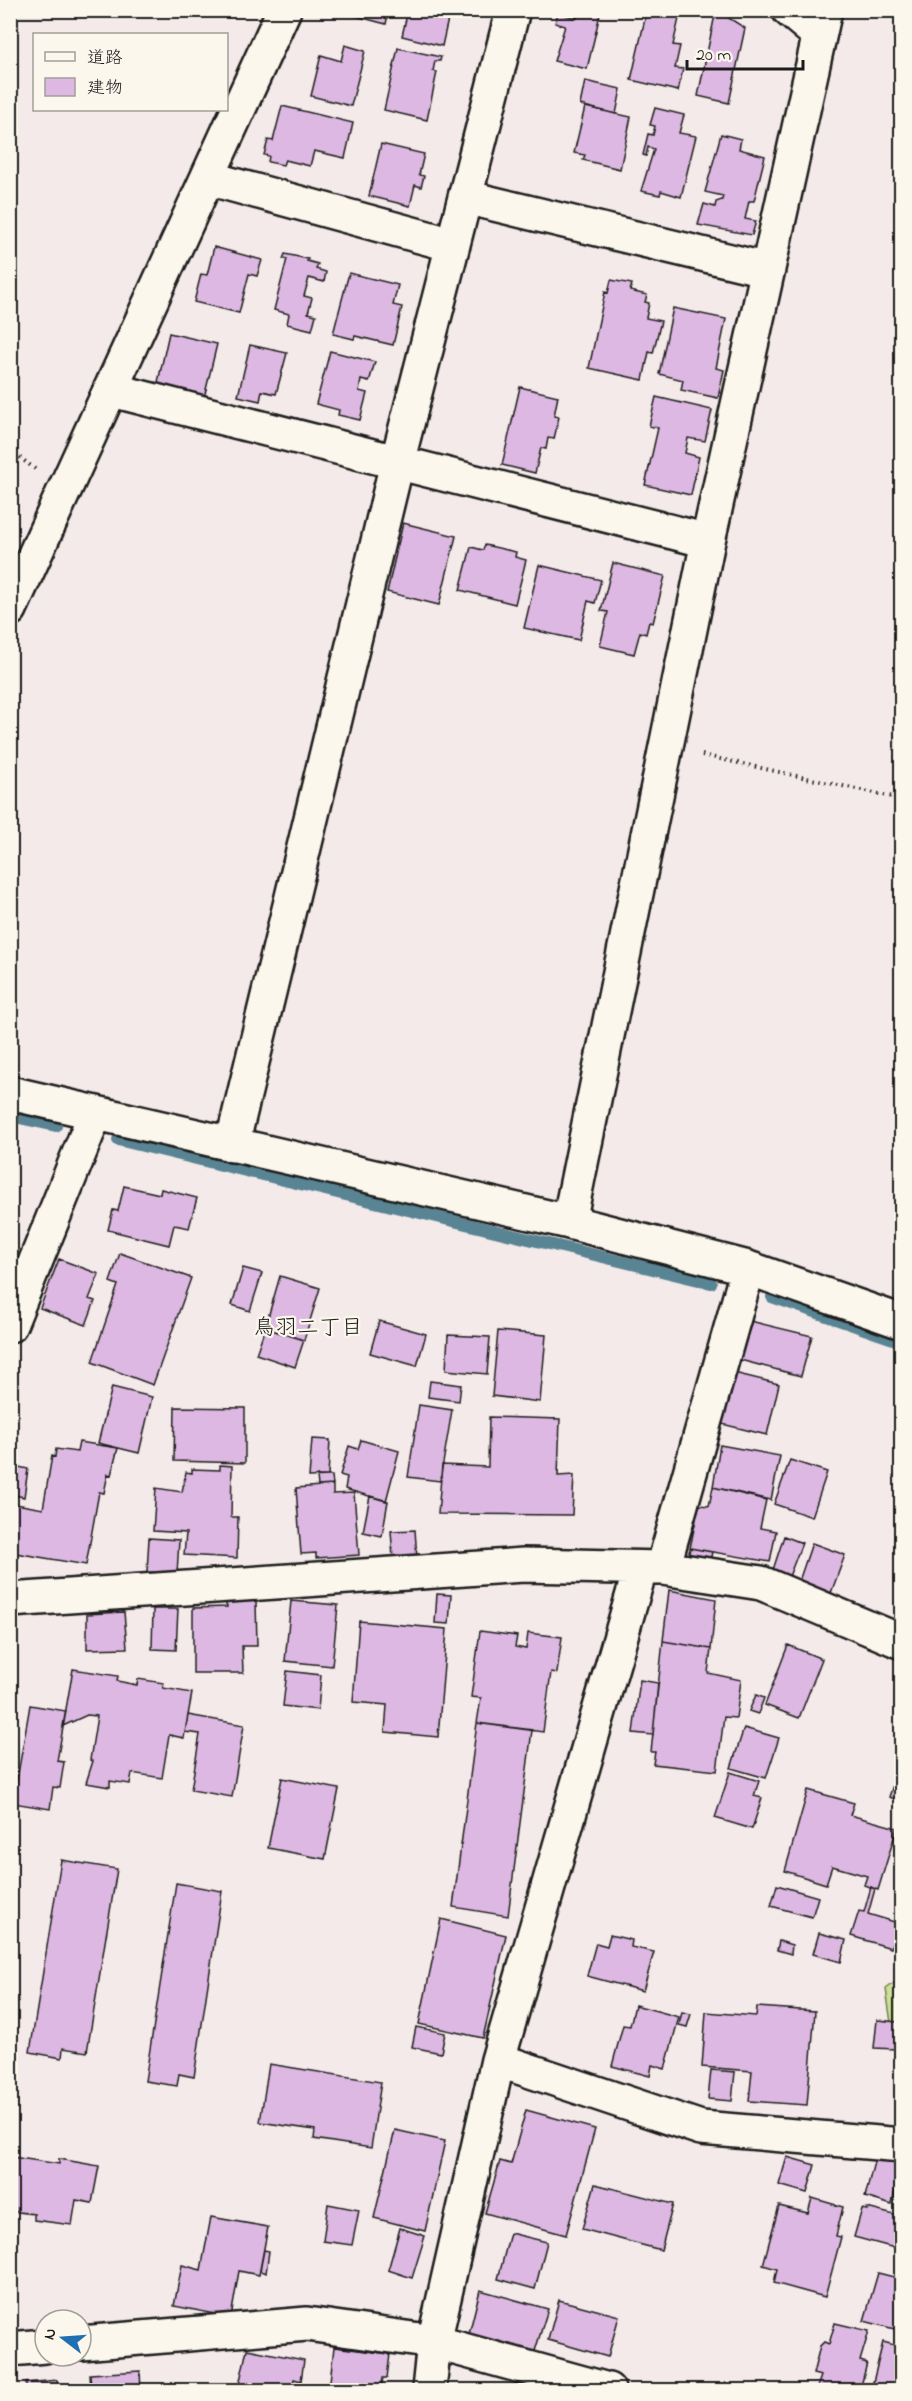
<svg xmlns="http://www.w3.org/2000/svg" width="912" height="2401" font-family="'Indie Flower','Klee One',sans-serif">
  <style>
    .green { fill: #ccdf94; stroke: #747e58; stroke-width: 1.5 }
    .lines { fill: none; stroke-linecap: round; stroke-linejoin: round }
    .stream { stroke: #598493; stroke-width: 12 }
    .building { fill: #ddb8e2; stroke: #1c1c1c; stroke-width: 1.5 }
    .minor-casing { stroke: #1c1c1c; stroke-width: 38 }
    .path { stroke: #1c1c1c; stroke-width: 4; stroke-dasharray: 1.5 4.5; stroke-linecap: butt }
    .minor { stroke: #fbf7ec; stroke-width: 33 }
    .tram { stroke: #1c1c1c; stroke-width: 1.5 }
    .labels { text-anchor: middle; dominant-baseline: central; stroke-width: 4.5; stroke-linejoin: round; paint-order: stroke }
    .neighbourhood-label { font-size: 22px; fill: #1c1c1c; stroke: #fbf7ec }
  </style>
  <rect width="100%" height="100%" fill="#f5eaea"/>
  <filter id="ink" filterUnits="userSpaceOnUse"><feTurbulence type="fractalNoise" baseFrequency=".0167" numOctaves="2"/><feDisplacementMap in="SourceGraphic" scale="12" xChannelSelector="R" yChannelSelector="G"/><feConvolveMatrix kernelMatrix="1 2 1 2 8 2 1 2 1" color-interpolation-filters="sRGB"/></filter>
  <g filter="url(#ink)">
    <path class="green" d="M901,1978V2053L894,2043L886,1989Z"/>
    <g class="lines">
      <path class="stream" d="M10,1116L56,1126
        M118,1140L711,1283
        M772,1297L902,1342"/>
    </g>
    <path class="building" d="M333,10H389L386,24Z
      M408,10H450L442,46L402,36Z
      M579,10H601L587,69L554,61L565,26L555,23L558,13L577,18Z
      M647,10L680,14L673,45L680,46L675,68L683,69L678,91L631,80Z
      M716,10L745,28L729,103L698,96Z
      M345,45L365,51L351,106L311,96L321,55L341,61Z
      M398,48L441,57L440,61H435L433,71L437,72L427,120L384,110Z
      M585,81L621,89L616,114L580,105Z
      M282,106L353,123L345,158L314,151L310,166L285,160L283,165L268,162L269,156L264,155L268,140L273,141Z
      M585,107L631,117L620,169L583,160L585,155L574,153Z
      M655,108L684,115L679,133L696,136L681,197L661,191L660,195L641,191L654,149L648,147L646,156L643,155L648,134L653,135L655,126L650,125Z
      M721,134L741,139L739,149L765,156L754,201H749L745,219L756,221L752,235L698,225L704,204L715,207L716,202L722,200L723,196L705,192Z
      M381,144L424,154L419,175L424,176L421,187L415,185L410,206L369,196Z
      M214,247L262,260L257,276L249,274L239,313L194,302L201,274L207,275Z
      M285,254L308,259L307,261L318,264L316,269L326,272L324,282L309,278L304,296L312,298L308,313L316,315L312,330L287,324L289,314L274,310L287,259H283Z
      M349,273L398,285L393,305L402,307L393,345L355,336L354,339L333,334Z
      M611,280L632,284L630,291L647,295L645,302L649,303L646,318L661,321L653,353L649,352L643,380L589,368L605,292L608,293Z
      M673,308L726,319L716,368L724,370L718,398L681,390L683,380L659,374Z
      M169,333L217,344L203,402L156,391Z
      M250,345L287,353L276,394L262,391L260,401L238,396Z
      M330,351L375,362L369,382L361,380L359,391L367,393L360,420L338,415L339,410L316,404Z
      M520,387L558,396L554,416L559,417L554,439L548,438L546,449L541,448L535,473L502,465Z
      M656,397L712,410L705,441L688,438L685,453L699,457L691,495L645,485L658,428L649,426Z
      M403,523L456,536L439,605L387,592Z
      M485,545L516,552L515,557L526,560L515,604L460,590L471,547L483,550Z
      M613,563L665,576L653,623L649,622L646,634L640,632L634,654L600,646L608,612L601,611Z
      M539,565L601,580L595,603L588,601L579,640L524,628Z
      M124,1186L160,1194L161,1189L197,1198L189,1228L174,1225L169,1245L108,1230L113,1210L118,1211Z
      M120,1253L191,1278L153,1385L92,1362L118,1285L110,1282Z
      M59,1259L99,1274L89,1299L95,1301L86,1325L40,1308Z
      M243,1268L262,1273L250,1311L232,1305Z
      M280,1276L320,1288L304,1340L265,1328Z
      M379,1321L426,1334L417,1366L370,1353Z
      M750,1321L812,1336L801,1376L740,1360Z
      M265,1328L304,1340L295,1367L256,1354Z
      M498,1331L546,1335L540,1402L492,1396Z
      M448,1335L490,1337L487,1374L446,1370Z
      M734,1373L779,1384L767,1435L722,1424Z
      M430,1381L461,1385L459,1401L428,1397Z
      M112,1387L152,1397L139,1453L98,1443Z
      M419,1405L452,1410L440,1481L408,1477Z
      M175,1407L245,1408V1463L174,1461Z
      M489,1417L560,1419L558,1476L574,1475L572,1515L438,1514L442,1465L488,1467Z
      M312,1439L330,1440L328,1476L309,1477Z
      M361,1440L399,1451L386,1501L345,1489L347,1477L340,1475L349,1446L358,1449Z
      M79,1442L118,1448L111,1475L108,1474L104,1493L99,1492L86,1565L10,1552V1503L43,1509L52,1456L55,1457L56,1449L77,1452Z
      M720,1445L780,1456L771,1500L713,1487Z
      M790,1460L827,1472L812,1517L774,1504Z
      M10,1465L28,1469L24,1497L10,1494Z
      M220,1465L232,1466L231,1517H238L237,1558L184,1555L186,1533L153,1531L156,1488L182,1492L186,1472L192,1473V1469L220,1470Z
      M317,1476H332L333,1485L318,1486Z
      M333,1485V1494L354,1493L359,1555L316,1558V1553L301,1554L296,1488Z
      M713,1487L766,1500L760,1528L776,1531L770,1562L690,1548L699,1505L709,1506Z
      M370,1496L388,1501L382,1536L363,1532Z
      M415,1530L417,1558H393L391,1531Z
      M784,1536L802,1543L788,1579L772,1573Z
      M149,1538L179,1540L177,1574L147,1572Z
      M812,1543L845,1555L831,1593L799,1581Z
      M690,1548L712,1552L710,1561L688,1557Z
      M669,1590L716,1599L711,1649L663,1641Z
      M437,1594L451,1595L449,1624L435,1623Z
      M256,1601L257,1646H242L243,1673H193V1608L227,1607L225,1602Z
      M291,1601L338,1605L332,1666L285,1661Z
      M153,1609H178L176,1650L152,1649Z
      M124,1612L127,1648L87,1649V1614Z
      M359,1621L447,1629L438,1737L385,1732L387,1705L353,1702Z
      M480,1631L517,1636L515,1647L526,1649L528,1633L562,1637L557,1673L551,1672L543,1732L477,1723L481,1698L471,1697Z
      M663,1641L711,1649L708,1673L741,1680L736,1718L724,1717L717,1771L653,1764L655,1752H651Z
      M788,1645L822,1659L799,1718L765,1705Z
      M73,1669L118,1676L117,1681L137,1685L138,1679L164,1683L163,1688L192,1693L184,1738L169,1735L162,1778L132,1773L130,1784L110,1781V1787L86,1783L93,1761L90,1760L97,1716L87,1715L63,1726Z
      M287,1671L321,1675L318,1710L283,1706Z
      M640,1680L658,1683L653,1735L633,1733Z
      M756,1695L764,1698L758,1714L749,1711Z
      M30,1705L66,1711L57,1761L64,1762L60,1788L53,1787L50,1809L13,1803Z
      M188,1715L244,1725L232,1797L191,1790L200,1734L185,1732Z
      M477,1723L532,1730L508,1916L453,1907Z
      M744,1728L779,1738L766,1778L731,1768Z
      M902,1758V1801L889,1797Z
      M730,1772L759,1781L754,1796L762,1798L752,1829L715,1818Z
      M282,1778L339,1789L325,1859L268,1848Z
      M808,1790L854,1803L850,1815L897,1828L878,1890L864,1885L867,1876L832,1866L826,1884L785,1871Z
      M61,1860L117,1869L87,2052L63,2048L62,2058L30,2052Z
      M176,1883L222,1891L194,2077L179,2074L177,2086L145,2081Z
      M777,1885L818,1897L812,1917L771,1906Z
      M871,1887L875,1889L868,1914L898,1923L891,1948L851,1936L859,1911L864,1912Z
      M441,1919L506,1935L483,2038L419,2024Z
      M819,1933L846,1940L841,1962L813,1954Z
      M610,1935L632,1940L631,1947L654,1952L643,1991L587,1976L596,1943L607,1946Z
      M779,1941L792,1945L791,1954L777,1950Z
      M635,2005L679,2017L665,2069L652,2065L650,2076L612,2066L623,2025L630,2026Z
      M757,2007L815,2011L807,2105L749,2101L752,2071L702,2067L706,2012L756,2016Z
      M682,2012L691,2014L687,2027L679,2025Z
      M877,2020L898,2022L896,2049L874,2048Z
      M416,2027L445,2033L441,2053L412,2047Z
      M269,2064L381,2082L371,2148L314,2139L315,2130L260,2122Z
      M711,2070L735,2072L732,2101L708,2099Z
      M526,2110L595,2129L566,2235L485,2213L500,2161L511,2164Z
      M395,2130L445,2141L425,2231L374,2218Z
      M876,2154L902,2158V2192L895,2190L892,2205L865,2197Z
      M12,2157L59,2164V2159L99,2166L92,2203L76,2200L72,2225L34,2220V2214L10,2211Z
      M787,2157L815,2165L807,2193L779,2185Z
      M595,2184L673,2204L661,2250L582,2229Z
      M812,2198L843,2207L836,2236L841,2237L825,2297L774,2283L777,2269L763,2265L779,2206L808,2213Z
      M328,2204L359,2210L352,2245L323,2241Z
      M867,2208L902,2217V2250L854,2237L862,2209L867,2210Z
      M211,2217L268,2227L259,2275L239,2271L231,2317L174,2306L182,2265L201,2270Z
      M400,2228L425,2236L412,2278L388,2270Z
      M510,2233L547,2242L535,2289L498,2279Z
      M264,2250L269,2251L266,2273L260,2271Z
      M878,2273L902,2279V2331L864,2321Z
      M480,2290L548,2309L535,2351L469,2334Z
      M559,2300L619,2316L608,2357L548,2340Z
      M835,2323L869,2331L860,2361L867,2363L860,2390H816L821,2376L813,2374L820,2346L824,2342L829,2344Z
      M883,2342L902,2347V2390H871Z
      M334,2347L390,2354L387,2378H383L381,2390H329Z
      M247,2349L304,2360L301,2381L294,2379L292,2390H238Z
      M140,2371L141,2390H91L90,2374Z
      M57,2380V2390H26V2383Z
      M788,2386L803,2390H787Z"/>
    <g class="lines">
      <g class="minor-casing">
        <path id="minor" d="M789,10L819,35
          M208,178L453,245
          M465,197L768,270
          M112,390L708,541
          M10,609L284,10
          M10,1093L569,1222L748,1268L902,1322
          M232,1145L397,463L513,10
          M569,1222L708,541L825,10
          M10,1325L95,1114
          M663,1568L748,1268
          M10,1600L524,1565L663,1568L761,1583L902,1642
          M498,2060L701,2128L902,2145
          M81,2343L307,2324L434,2342L608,2390
          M10,2349L45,2346
          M429,2390L434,2342L498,2060L640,1570"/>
      </g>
      <path class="path" d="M10,450L35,469
        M702,755L902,799"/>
      <use href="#minor" class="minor"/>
      <path class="tram" d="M901,10L902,11"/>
    </g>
  </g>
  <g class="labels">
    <g class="neighbourhood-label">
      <text x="308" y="1329">鳥羽二丁目</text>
    </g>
  </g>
  <rect width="912" height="2401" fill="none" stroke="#fbf7ec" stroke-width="36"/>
  <rect x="18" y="18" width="876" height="2365" fill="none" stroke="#1c1c1c" stroke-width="2" filter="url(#ink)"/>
  <rect x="33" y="33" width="195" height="78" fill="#fbf7ec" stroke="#a29f99" stroke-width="1.5"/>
  <rect x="45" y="52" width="30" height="9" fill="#fbf7ec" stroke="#a29f99" stroke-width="1.5"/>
  <text x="87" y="63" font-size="18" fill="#1c1c1c">道路</text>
  <rect x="45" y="78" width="30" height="18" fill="#ddb8e2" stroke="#a29f99" stroke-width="1.5"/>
  <text x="87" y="93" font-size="18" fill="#1c1c1c">建物</text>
  <g transform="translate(63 2338) rotate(287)"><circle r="28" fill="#fbf7ec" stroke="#a29f99" stroke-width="1.5"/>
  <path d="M0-4.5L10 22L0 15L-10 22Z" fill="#1f6fb2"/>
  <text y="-9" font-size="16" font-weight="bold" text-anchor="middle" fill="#1c1c1c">N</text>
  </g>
  <path d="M687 60v9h116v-9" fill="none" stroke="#1c1c1c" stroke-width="3"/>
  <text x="696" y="60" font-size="18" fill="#1c1c1c" stroke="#fbf7ec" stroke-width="4.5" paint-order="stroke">20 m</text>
</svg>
